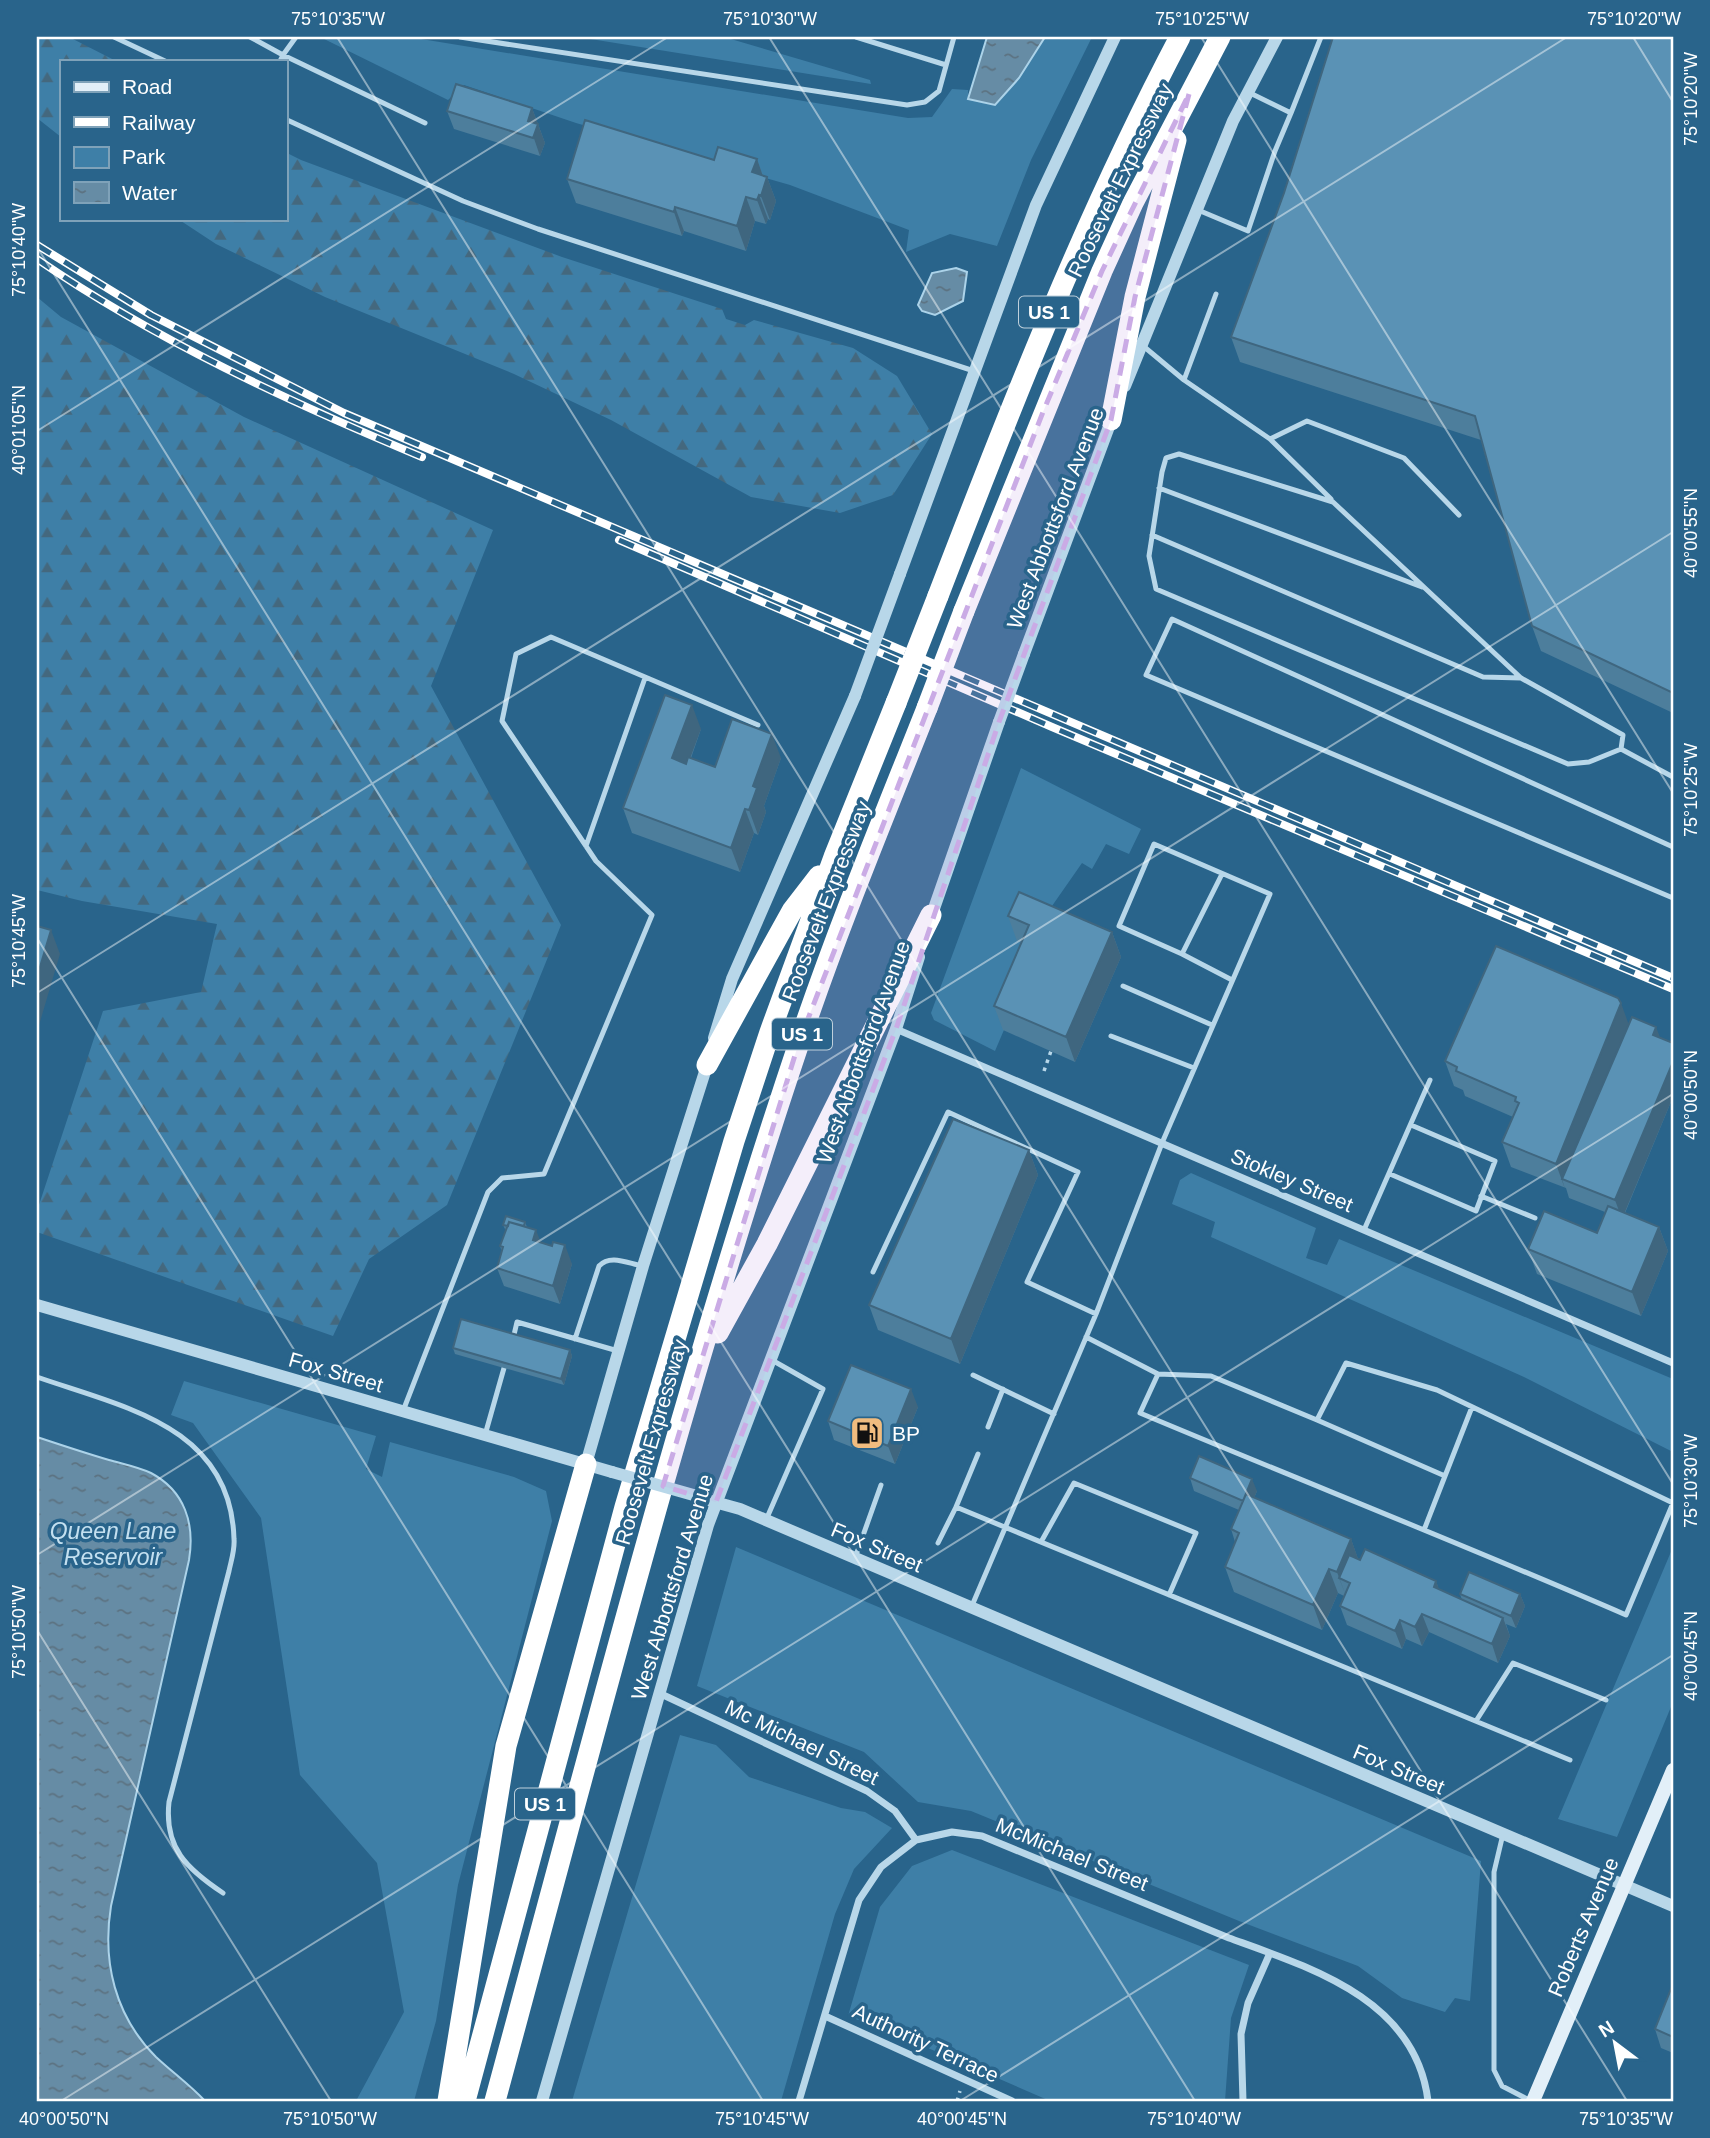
<svg xmlns="http://www.w3.org/2000/svg" width="1710" height="2138" font-family="Helvetica,sans-serif">
  <style>
    .green { fill: #3e7fa7 }
    .forest { fill: url(#forest-firs) }
    .water { fill: url(#water-ripples); stroke: #acd3e9; stroke-width: 2 }
    .lines { fill: none; stroke-linecap: round; stroke-linejoin: round }
    .path { stroke: #b8d7e9; stroke-width: 3.5; stroke-dasharray: 3.5 5; stroke-linecap: butt }
    .service { stroke: #b8d7e9; stroke-width: 5 }
    .minor { stroke: #b8d7e9; stroke-width: 7 }
    .tertiary { stroke: #b8d7e9; stroke-width: 12 }
    .secondary { stroke: #e2eff8; stroke-width: 14 }
    .motorway { stroke: #fff; stroke-width: 21 }
    .rail-casing { stroke: #fff; stroke-width: 8 }
    .rail { stroke: #29648b; stroke-width: 5; stroke-dasharray: 16; stroke-linecap: butt }
    .tertiary-bridge { stroke: #b8d7e9; stroke-width: 12 }
    .motorway-bridge { stroke: #fff; stroke-width: 21 }
    .wall { fill: #4d7e9c }
    .shaded-wall { fill: #3f667f }
    .building { fill: #5a92b5; stroke: #3f667f; stroke-width: 2 }
    .marked { fill: #caabe5; fill-opacity: 0.2; stroke: #caabe5; stroke-width: 5; stroke-dasharray: 14 9; stroke-linejoin: round }
    .ticks { fill: none; stroke: #fff; stroke-width: 2; stroke-opacity: 0.45 }
    .labels { text-anchor: middle; dominant-baseline: central; stroke-width: 7; stroke-linejoin: round; paint-order: stroke }
    .shield { fill: #29648b; stroke: #bfd0dc; stroke-width: 2 }
    .shield-label { font-size: 19px; font-weight: bold; fill: #fff }
    .street-label { font-size: 21px; fill: #fff; stroke: #29648b }
    .poi-label { font-size: 21px; fill: #fff; stroke: #29648b; text-anchor: start }
    .water-label { font-size: 23px; font-style: italic; fill: #c4e0f0; stroke: #29648b }
    .neatline { fill: none; stroke: #fff; stroke-width: 2.5 }
    .ticks-label { font-size: 18px; text-anchor: middle; fill: #fff }
  </style>
  <defs>
    <pattern id="forest-firs" width="22" height="20" patternUnits="userSpaceOnUse" patternTransform="scale(1.75)"><rect width="22" height="20" fill="#3e7fa7"/><path d="M5 1l3.5 6h-7zM16 11l3.5 6h-7z" fill="#44687e"/></pattern>
    <pattern id="water-ripples" width="26" height="14" patternUnits="userSpaceOnUse" patternTransform="scale(1.75)"><rect width="26" height="14" fill="#668ca5"/><path d="M2 4q2-2 4 0t4 0M15 11q2-2 4 0t4 0" fill="none" stroke="#5c7281"/></pattern>
  </defs>
  <rect width="100%" height="100%" fill="#29648b"/>
  <path class="green" d="M320,37H409L908,118L932,117L952,89L968,90V99L1019,78L1045,37H1092L1031,160L997,246L950,234L906,252L909,230L790,185L576,123L464,85L448,100Z
    M578,37H724L870,80L871,84Z
    M1021,768L1141,829L1129,854L1106,844L1092,869L1082,863L1052,906L1038,950L995,1051L934,1020L931,1013Z
    M1191,1173L1316,1228L1306,1258L1327,1265L1339,1239L1673,1379V1452L1524,1377L1211,1237L1215,1222L1172,1204L1180,1180Z
    M184,1381L376,1436L366,1469L382,1477L390,1442L514,1477L546,1491L552,1521L458,1885L436,2021L414,2101H356L404,2012L377,1863L300,1775L261,1518L193,1423L171,1415Z
    M736,1547L1481,1861L1470,2001L1455,1998L1445,2012L1402,1998L1358,1966L1239,1921L971,1811L918,1802L864,1752L697,1686Z
    M1673,1547V1702L1617,1837L1558,1819Z
    M680,1735L716,1745L749,1777L841,1808L865,1812L892,1828L854,1869L835,1914L781,2101H572Z
    M952,1850L1249,1965L1231,2018L1225,2101H1050L914,2042L848,2016L880,1907L912,1866Z"/>
  <path class="forest" d="M37,37H69L116,61H61V137L37,118Z
    M285,152L301,160L562,257L722,309L726,319L745,325L754,320L853,348L897,376L932,434L893,495L840,513L751,497L611,420L514,374L325,297L216,244L178,219H285Z
    M37,297L61,317L244,417L493,530L431,686L561,925L447,1205L369,1259L333,1336L37,1232V1211L103,1011L201,992L217,924L82,901L37,890Z"/>
  <path class="water" d="M987,37H1045L1019,78L995,105L968,99Z
    M956,268L967,272L963,301L935,315L922,311L918,305L932,273Z
    M37,1437C61,1445 85,1453 109,1460C123,1464 138,1467 151,1473C185,1491 195,1524 189,1560L111,1906C102,1962 115,2016 156,2057C172,2072 190,2085 205,2101H37Z"/>
  <g class="lines">
    <path class="path" d="M1044,1071L1051,1051
      M957,2101L960,2091"/>
    <path class="service" d="M114,37L165,61
      M250,37L283,55L296,37
      M460,37L907,105L925,102L939,91L954,37
      M856,37L946,65
      M280,61L283,55L425,123
      M1291,113L1321,37
      M285,119L463,201L538,229L974,371
      M1198,210L1248,231L1275,151L1291,113L1248,92
      M1142,345L1184,380L1270,439L1331,499
      M1184,380L1216,294
      M1270,439L1307,421L1404,458L1459,515
      M1179,454L1333,502L1521,678L1623,735L1621,749L1589,762L1568,764L1156,589L1149,556L1162,472L1166,458Z
      M1159,488L1422,587
      M1152,535L1483,677L1521,678
      M1621,749L1673,777
      M586,846L645,678
      M1673,847L1172,619L1146,675L1673,898
      M1222,874L1182,954L1232,980
      M1123,986L1212,1025
      M1111,1036L1194,1068
      M1390,1174L1476,1211L1495,1161L1411,1125
      M1481,1196L1535,1218
      M1364,1230L1430,1080
      M873,1272L948,1112L1078,1172L1027,1282L1096,1314
      M1086,1337L1158,1374L1140,1413C1302,1481 1465,1545 1626,1615L1673,1503L1437,1390L1346,1363L1317,1420L1211,1376L1158,1374
      M513,1339L517,1322L618,1351
      M575,1339L599,1266C610,1254 627,1263 642,1266
      M973,1375L1054,1414
      M37,1377C123,1407 231,1426 234,1539C235,1550 231,1561 229,1571L169,1802C164,1848 187,1869 223,1893
      M403,1411L488,1192L502,1178L544,1174L652,915L596,861L502,721L516,654L551,637L758,725
      M1317,1420L1445,1476L1424,1530
      M988,1427L1003,1389
      M485,1435L504,1368
      M978,1454L956,1507L1570,1760
      M1445,1476L1472,1407
      M766,1520L823,1389L770,1359
      M1041,1542L1074,1483L1196,1533L1169,1595
      M938,1543L956,1507
      M855,1558L881,1485
      M971,1608L1096,1314L1162,1143L1270,894L1154,844L1119,926L1182,954
      M1476,1721L1513,1663L1606,1700
      M1503,1834L1494,1872V2070L1502,2086L1531,2101"/>
    <path class="minor" d="M896,1029L1673,1363
      M659,1693L867,1791L895,1811L916,1840
      M825,2016L1012,2101
      M799,2101L859,1900L881,1867L916,1840L952,1832L982,1836L1229,1938C1312,1968 1416,2000 1428,2101
      M1243,2101L1241,2034L1248,2003L1270,1953"/>
    <path class="tertiary" d="M1125,386L1233,121L1277,37
      M900,574L1036,205L1115,37
      M1024,654L1113,416
      M930,920L999,722
      M714,1038L732,979L855,696
      M37,1305L612,1472
      M586,1464L643,1266L709,1059
      M711,1501L740,1509L1673,1906
      M542,2101L708,1525L896,1029L919,957"/>
    <path class="secondary" d="M1533,2101L1673,1770"/>
    <path class="motorway" d="M1111,420L1135,297L1176,140
      M938,596C1011,406 1085,217 1180,37
      M964,611L1102,271L1133,203L1220,37
      M707,1065L792,911L819,876
      M718,1333L767,1244L931,915
      M448,2101L506,1746L586,1464
      M465,2101L625,1507L734,1141L770,1032L834,857L896,703
      M495,2101C591,1747 682,1391 799,1043C837,930 883,819 927,708"/>
    <g class="rail-casing">
      <path id="rail" d="M37,245L151,315L344,413L1673,978
        M37,259C157,341 288,401 422,457
        M619,540L1052,727L1673,989"/>
    </g>
    <use href="#rail" class="rail"/>
    <path class="tertiary-bridge" d="M855,696L900,574
      M999,722L1024,654
      M612,1472L704,1498"/>
    <path class="motorway-bridge" d="M896,703L938,596
      M927,708L964,611"/>
  </g>
  <path class="wall" d="M1673,37V713L1541,651L1532,626L1481,440L1240,362L1231,337Z
    M532,108L545,143L540,156L454,129L447,111Z
    M757,159L763,176L767,177L776,201L770,220L768,219L766,224L755,221L746,251L684,231L682,236L576,203L567,179L714,160Z
    M701,729L691,758L715,767L781,758L764,806L766,812L758,835L754,833L740,872L632,833L623,808Z
    M1008,916L1112,932L1121,957L1075,1062L1003,1030L994,1006L1021,943L1017,941Z
    M1629,1025L1673,1097L1625,1213L1659,1227L1668,1251L1641,1316L1537,1274L1528,1249L1597,1233L1605,1212L1569,1198L1566,1188L1511,1167L1502,1142L1513,1117L1465,1096L1463,1090L1454,1086L1445,1061Z
    M1029,1150L1038,1175L960,1364L878,1330L869,1305Z
    M525,1222L527,1227L540,1242L572,1264L560,1304L504,1286L497,1268L502,1252L500,1246L506,1231L503,1225Z
    M453,1348L570,1350L572,1356L564,1385L455,1354Z
    M918,1407L895,1464L834,1440L828,1421Z
    M1190,1478L1257,1491L1254,1498L1351,1539L1358,1559L1436,1581L1439,1590L1462,1600L1460,1594H1520L1525,1606L1516,1628L1506,1624L1510,1636L1498,1663L1429,1632L1422,1646L1406,1639L1402,1649L1347,1625L1340,1606L1344,1596L1338,1593L1322,1630L1234,1592L1225,1567L1235,1542L1231,1529L1239,1510L1194,1491Z
    M1673,1990V2053L1661,2048L1655,2029Z"/>
  <path class="shaded-wall" d="M532,108L545,143L540,156L528,121Z
    M757,159L765,182L767,177L776,201L770,220L752,172Z
    M759,195L768,219L766,224L757,200Z
    M746,197L755,221L746,251L737,226Z
    M675,207L684,231L682,236L674,212Z
    M692,705L701,729L681,783L672,758Z
    M772,734L781,758L764,806L766,812L758,835L749,810L753,786Z
    M745,809L754,833L740,872L731,848Z
    M51,930L60,954L37,1032V977Z
    M1112,932L1121,957L1075,1062L1066,1037Z
    M1621,1003L1630,1028L1562,1179L1565,1189L1556,1164Z
    M1656,1027L1663,1045L1653,1035Z
    M1673,1062V1097L1622,1219L1615,1200Z
    M1029,1150L1038,1175L960,1364L951,1339Z
    M1659,1227L1668,1251L1641,1316L1632,1292Z
    M536,1230L543,1248L533,1240Z
    M565,1245L572,1264L560,1304L553,1286Z
    M570,1350L572,1356L564,1385L561,1379Z
    M911,1389L918,1407L895,1464L888,1446Z
    M1252,1479L1257,1491L1247,1514L1243,1501Z
    M1351,1539L1360,1564L1350,1583L1339,1578L1346,1596L1337,1572Z
    M1329,1569L1338,1593L1322,1630L1313,1605Z
    M1436,1581L1443,1599L1434,1587Z
    M1520,1594L1525,1606L1516,1628L1511,1616Z
    M1422,1614L1429,1632L1422,1646L1415,1627Z
    M1503,1618L1510,1636L1498,1663L1492,1644Z
    M1400,1620L1406,1639L1402,1649L1395,1631Z"/>
  <path class="building" d="M1333,37H1673V693L1532,626L1475,416L1231,337L1284,193Z
    M456,84L532,108L528,121L538,124L533,138L447,111Z
    M585,120L714,160L718,147L757,159L752,172L767,177L761,196L759,195L757,200L746,197L737,226L675,207L674,212L567,179Z
    M665,695L692,705L672,758L686,764L688,757L715,767L732,719L772,734L753,786L757,788L749,810L745,809L731,848L623,808Z
    M1019,892L1112,932L1066,1037L994,1006L1029,925L1008,916Z
    M37,926L51,930L37,977Z
    M1496,946L1618,998L1621,1003L1556,1164L1502,1142L1519,1103L1515,1101L1516,1097L1456,1071L1457,1067L1445,1061Z
    M1632,1017L1656,1027L1653,1035L1673,1043V1062L1615,1200L1562,1179Z
    M953,1119L1029,1150L951,1339L869,1305Z
    M1608,1206L1659,1227L1632,1292L1528,1249L1544,1211L1597,1233Z
    M506,1216L525,1222L524,1226L509,1222L508,1226L503,1225Z
    M509,1222L536,1230L533,1240L552,1246L553,1242L565,1245L553,1286L497,1268L503,1247L500,1246Z
    M461,1319L570,1350L561,1379L453,1348Z
    M851,1365L911,1389L888,1446L828,1421Z
    M1199,1456L1252,1479L1243,1501L1190,1478Z
    M1246,1494L1351,1539L1337,1572L1329,1569L1313,1605L1225,1567L1239,1533L1231,1529Z
    M1365,1549L1436,1581L1434,1587L1503,1618L1492,1644L1422,1614L1415,1627L1400,1620L1395,1631L1340,1606L1350,1583L1339,1578L1349,1555L1360,1560Z
    M1469,1572L1520,1594L1511,1616L1460,1594Z
    M1671,1989L1673,1990V2037L1655,2029Z"/>
  <path class="marked" d="M1189,94L1135,297L1111,420L999,722L896,1029L716,1502L663,1486L799,1042L1043,412L1102,271Z"/>
  <path class="ticks" d="M337,37L1627,2101M769,37L1673,1484M1201,37L1673,793M1633,37L1673,102M37,247L1195,2101M37,431L668,37M37,938L763,2101M37,993L1567,37M37,1555L1673,532M37,1630L331,2101M61,2101L1673,1094M960,2101L1673,1655"/>
  <defs>
    <g id="fuel-square" transform="scale(1.75)"><rect x="-9" y="-9" width="18" height="18" rx="4" fill="#f0bc7f" stroke="#29648b"/><path d="M-5.5-6h7V0h2V4h1.3V-2.5L3-4.5l.8-.8L6-3V5H2.5V1h-1V6h-7ZM-4.2-4.7v3.2H.2V-4.7Z" fill="#111"/></g>
  </defs>
  <g fill-rule="evenodd">
    <use href="#fuel-square" x="867" y="1433"/>
  </g>
  <g class="labels">
    <g class="shield">
      <rect x="1019" y="296.5" width="60" height="31" rx="5"/>
      <rect x="772" y="1018.5" width="60" height="31" rx="5"/>
      <rect x="515" y="1788.5" width="60" height="31" rx="5"/>
    </g>
    <g class="shield-label">
      <text x="1049" y="312">US 1</text>
      <text x="802" y="1034">US 1</text>
      <text x="545" y="1804">US 1</text>
    </g>
    <g class="street-label">
      <text transform="translate(1120 180) rotate(-64)">Roosevelt Expressway</text>
      <text transform="translate(1055 518) rotate(-69)">West Abbottsford Avenue</text>
      <text transform="translate(826 901) rotate(-69)">Roosevelt Expressway</text>
      <text transform="translate(863 1052) rotate(-70)">West Abbottsford Avenue</text>
      <text transform="translate(1292 1180) rotate(23)">Stokley Street</text>
      <text transform="translate(336 1372) rotate(16)">Fox Street</text>
      <text transform="translate(651 1442) rotate(-74)">Roosevelt Expressway</text>
      <text transform="translate(877 1547) rotate(23)">Fox Street</text>
      <text transform="translate(672 1587) rotate(-73)">West Abbottsford Avenue</text>
      <text transform="translate(802 1742) rotate(26)">Mc Michael Street</text>
      <text transform="translate(1399 1769) rotate(23)">Fox Street</text>
      <text transform="translate(1072 1854) rotate(22)">McMichael Street</text>
      <text transform="translate(1583 1927) rotate(-67)">Roberts Avenue</text>
      <text transform="translate(926 2043) rotate(25)">Authority Terrace</text>
    </g>
    <g class="poi-label">
      <text x="892" y="1433">BP</text>
    </g>
    <g class="water-label">
      <text x="113" y="1531">Queen Lane<tspan x="113" dy="26">Reservoir</tspan></text>
    </g>
  </g>
  <rect width="1710" height="2138" fill="none" stroke="#29648b" stroke-width="77"/>
  <rect x="60" y="60" width="228" height="161" fill="#29648b" stroke="#7fa2b9" stroke-width="2"/>
  <rect x="74" y="82" width="35" height="10" fill="#e2eff8" stroke="#7fa2b9" stroke-width="2"/>
  <text x="122" y="94" font-size="21" fill="#ffffff">Road</text>
  <rect x="74" y="117" width="35" height="10" fill="#ffffff" stroke="#7fa2b9" stroke-width="2"/>
  <text x="122" y="130" font-size="21" fill="#ffffff">Railway</text>
  <rect x="74" y="147" width="35" height="21" fill="#3e7fa7" stroke="#7fa2b9" stroke-width="2"/>
  <text x="122" y="164" font-size="21" fill="#ffffff">Park</text>
  <rect x="74" y="182" width="35" height="21" fill="url(#water-ripples)" stroke="#7fa2b9" stroke-width="2"/>
  <text x="122" y="200" font-size="21" fill="#ffffff">Water</text>
  <g transform="translate(1615 2043) rotate(328)" stroke="#29648b" stroke-width="5" paint-order="stroke">
  <path d="M0-5L12 26L0 18L-12 26Z" fill="#ffffff"/>
  <text y="-10" font-size="19" font-weight="bold" text-anchor="middle" fill="#ffffff">N</text>
  </g>
  <rect x="38" y="38" width="1634" height="2062" class="neatline"/>
  <g class="ticks-label">
    <text x="338" y="25">75°10'35"W</text>
    <text x="770" y="25">75°10'30"W</text>
    <text x="1202" y="25">75°10'25"W</text>
    <text x="1634" y="25">75°10'20"W</text>
    <text transform="translate(1691 99) rotate(-90)" y="6">75°10'20"W</text>
    <text transform="translate(19 250) rotate(-90)" y="6">75°10'40"W</text>
    <text transform="translate(19 430) rotate(-90)" y="6">40°01'05"N</text>
    <text transform="translate(1691 533) rotate(-90)" y="6">40°00'55"N</text>
    <text transform="translate(1691 790) rotate(-90)" y="6">75°10'25"W</text>
    <text transform="translate(19 941) rotate(-90)" y="6">75°10'45"W</text>
    <text transform="translate(1691 1095) rotate(-90)" y="6">40°00'50"N</text>
    <text transform="translate(1691 1481) rotate(-90)" y="6">75°10'30"W</text>
    <text transform="translate(19 1632) rotate(-90)" y="6">75°10'50"W</text>
    <text transform="translate(1691 1656) rotate(-90)" y="6">40°00'45"N</text>
    <text x="64" y="2125">40°00'50"N</text>
    <text x="330" y="2125">75°10'50"W</text>
    <text x="762" y="2125">75°10'45"W</text>
    <text x="962" y="2125">40°00'45"N</text>
    <text x="1194" y="2125">75°10'40"W</text>
    <text x="1626" y="2125">75°10'35"W</text>
  </g>
</svg>
